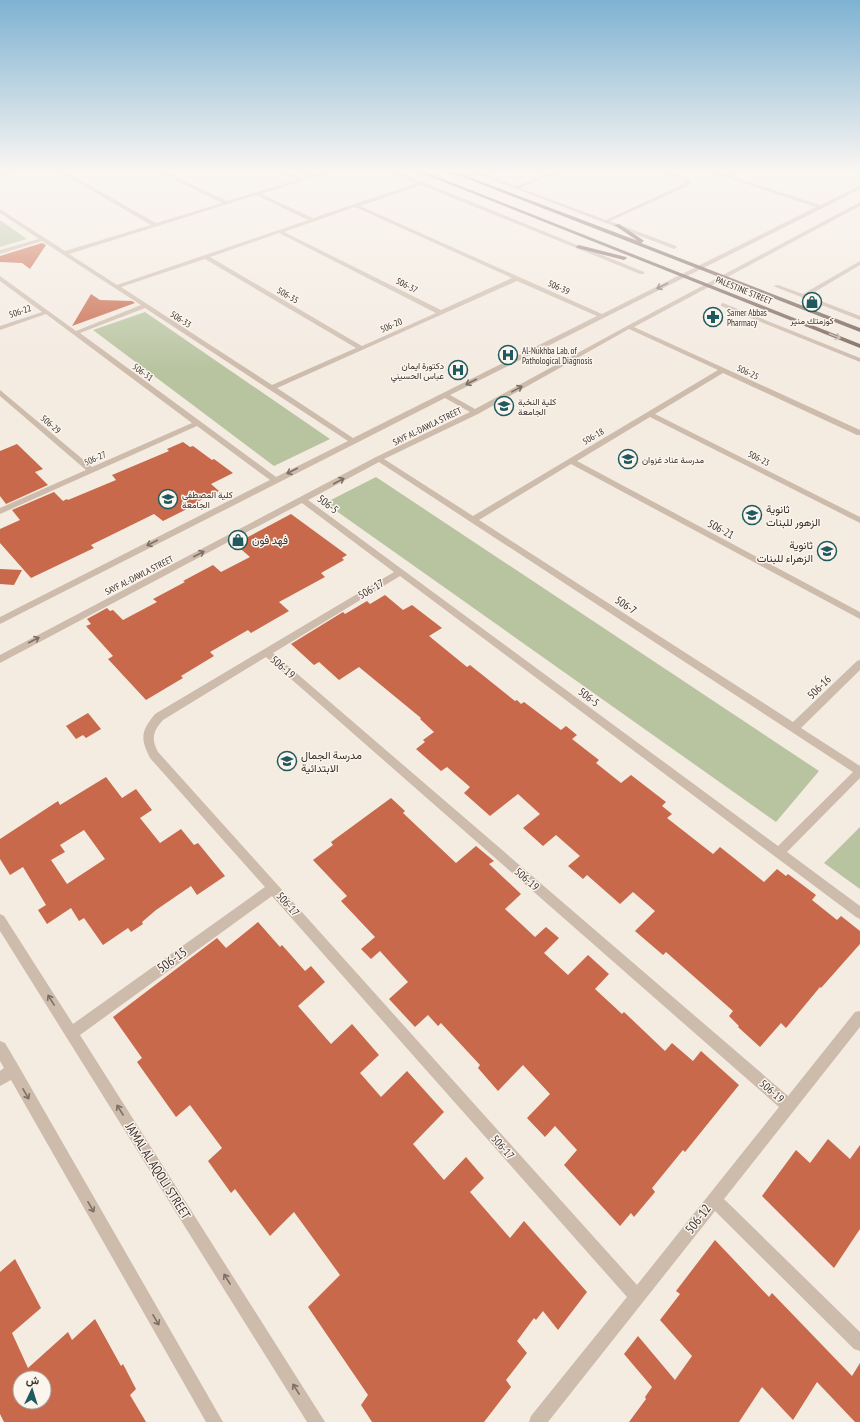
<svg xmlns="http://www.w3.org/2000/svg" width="860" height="1422" font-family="'PT Sans Narrow',Vazirmatn,sans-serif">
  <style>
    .green { fill: #b8c4a0 }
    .building { fill: #c8694b; fill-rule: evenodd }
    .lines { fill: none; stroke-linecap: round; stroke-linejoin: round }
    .minor { fill: #cdbbac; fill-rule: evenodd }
    .major { fill: #7d675c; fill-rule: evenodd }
    .oneway { stroke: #7d6f65 }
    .oneway2 { stroke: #c2b5ac }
    .labels { text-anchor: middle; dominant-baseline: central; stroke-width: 3; stroke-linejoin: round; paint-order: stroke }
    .far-street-label { font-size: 9px; fill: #3b302b; stroke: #fbf5ee }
    .far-poi-label { font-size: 9px; fill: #3b302b; stroke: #fbf5ee; text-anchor: start }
    .street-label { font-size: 11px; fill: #3b302b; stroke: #fbf5ee }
    .poi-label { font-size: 11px; fill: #3b302b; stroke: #fbf5ee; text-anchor: start }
    .near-street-label { font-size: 13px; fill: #3b302b; stroke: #fbf5ee }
  </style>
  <rect width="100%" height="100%" fill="#f4ebe1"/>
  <path class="green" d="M0,220L27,239L0,247Z
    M145,312L330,439L274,466L93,330Z
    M376,477L819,771L776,822L325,503Z
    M860,827V889L824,863Z"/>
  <path class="building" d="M42,243L46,245L30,269L22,263L0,262V256Z
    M91,294L100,300L132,301L135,303L72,326Z
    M183,442L190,447L193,446L212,460L214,459L233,473L211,484L219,491L193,504L195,505L163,521L154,514L91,545L94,548L31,578L0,543V529L20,520L12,510L54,492L63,501L67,499L68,500L116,480L112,475L169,451L167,449Z
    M17,444L43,469L35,472L48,485L6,504L0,496V451Z
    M291,514L347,555L342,558L344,560L321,573L325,577L279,602L289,611L251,633L248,630L210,652L214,656L181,676L183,678L146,700L108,659L113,656L86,626L91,624L87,619L107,608L110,611L113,610L123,620L157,602L153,599L185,582L183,581L213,565L221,572L250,557L235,544Z
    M0,569L22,570L14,585L0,584Z
    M385,595L403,610L412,605L442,628L429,636L467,667L470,665L515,701L517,700L521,704L524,702L561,730L566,726L577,735L572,739L599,760L596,763L621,783L631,775L666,802L662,806L672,814L667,818L713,854L720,847L764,882L777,869L786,876L788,874L816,895L812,900L837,920L841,916L860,931V944L821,988L820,987L786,1028L781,1023L760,1047L738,1027L739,1026L729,1016L733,1011L666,952L663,955L635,931L655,911L633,892L620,904L587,875L583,879L568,866L580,856L556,835L543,846L523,828L540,814L518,794L490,816L464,793L470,787L447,767L441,771L416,749L425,742L423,740L434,732L420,719L421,718L359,667L339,680L319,662L314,665L291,644L343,612L345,614L367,601L370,604Z
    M88,713L101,729L86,738L83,735L76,739L66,726Z
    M106,777L122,798L136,789L152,810L140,818L160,843L181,829L194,845L198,843L225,876L197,895L191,886L156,910L142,922L143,924L131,932L128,928L103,945L84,918L79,921L71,908L47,924L38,910L46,905L23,867L10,875L0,859V839L58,801L60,805ZM84,830L105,859L67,884L51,860L65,852L60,845Z
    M391,798L405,811L403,813L456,863L476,846L494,861L489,864L521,894L505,909L535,937L546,927L559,938L544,953L568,975L588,955L609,974L595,989L622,1014L624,1012L665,1051L672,1043L693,1061L701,1051L739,1085L685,1152L683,1150L652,1188L655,1192L634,1217L631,1213L620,1226L564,1165L577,1150L555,1126L545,1137L527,1118L550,1094L523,1065L498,1091L478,1068L480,1065L441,1023L438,1026L428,1015L415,1027L389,999L408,982L380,951L371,959L361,949L375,937L341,901L347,896L313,860L333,845L331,842Z
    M258,922L280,947L282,945L305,971L311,966L325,982L298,1006L331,1044L352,1024L379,1055L360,1073L381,1097L407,1071L444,1112L413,1144L444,1180L466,1157L484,1178L470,1192L510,1238L524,1221L587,1292L558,1330L543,1311L536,1320L534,1318L517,1341L527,1353L506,1380L511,1387L484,1422H372L361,1405L368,1395L308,1307L340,1275L294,1212L270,1236L235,1189L231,1193L208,1161L222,1148L190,1105L176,1117L137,1062L142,1058L113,1017L217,938L226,948Z
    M828,1139L850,1159L860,1145V1229L834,1268L762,1196L796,1150L810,1163Z
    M715,1240L769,1297L772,1293L852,1376L860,1363V1422H855L817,1382L793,1420L762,1387L739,1422H629L646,1399L645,1397L652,1387L624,1354L638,1336L675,1380L692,1356L660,1320L680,1294L676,1291Z
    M15,1259L41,1308L12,1333L28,1368L68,1332L72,1340L95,1319L121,1366L123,1364L136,1389L130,1395L146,1422H4L0,1414V1272ZM20,1378H44V1402H20Z"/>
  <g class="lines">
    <path class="minor" d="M7,172H15L0,176V174Z
      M60,172H66L156,223L222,203L159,172H165L227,201L297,180L282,172H288L302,178L322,172H329L261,194L313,218L417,183L392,172H398L644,272V274H640L421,185L360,206L602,314L816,207L711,172H718L820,205L860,186V189L823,208L450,395L475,409L627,326L860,202V206L634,327L860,430V435H857L723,373L655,414L860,517V523L650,417L577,461L860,612V619L571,464L479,520L793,722L857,661L860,660V670L801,728L860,766V778L787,852L860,906V919L856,917L400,576L273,653L788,1096L855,1012L860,1011V1027L724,1199L860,1332V1351L854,1349L715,1211L548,1422H529L531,1416L627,1297L272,896L80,1035L325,1422H307L0,931V914L4,916L73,1024L265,887L150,758C140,738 141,731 155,714L394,572L302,503L0,663V655L376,457L470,412L445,398L0,624V617L270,480L197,426L0,514V508L86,470L0,396V390L92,467L192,423L46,314L0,330V326L42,312L0,281V276L76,331L141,305L42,241L0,254V250L39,239L0,213V209L65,251L151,225ZM256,195L308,220L117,285L69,254ZM355,207L512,278L441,310L284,232ZM279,233L436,313L362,346L210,257ZM205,259L356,348L272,385L121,287ZM517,281L597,316L353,438L277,388ZM145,308L348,441L276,477L80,333ZM629,329L718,370L473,516L384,459L478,414ZM379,462L853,772L778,846L308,500ZM266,657L779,1107L637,1285L158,752C151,739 153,731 163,720Z
      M472,172H479L516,186L553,172H559L520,188L606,220L686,183V182L683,180L663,172H670L691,181L690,185L610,221L676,246L677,247L674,249Z
      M860,261V265L808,296L860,316V320L773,286L778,285L803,294Z
      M723,303L860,358V362L721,306V304Z
      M0,1041L5,1043L18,1065L223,1422H206L11,1080L0,1086V1071L4,1068L0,1061Z"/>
    <path class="major" d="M419,172H425L860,344V348Z
      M450,172H456L638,241L614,225L619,224L643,240L644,241L641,243L860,328V332Z
      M579,245L626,257L627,258L624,260L577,248L576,247Z"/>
  </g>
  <defs><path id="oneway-shaft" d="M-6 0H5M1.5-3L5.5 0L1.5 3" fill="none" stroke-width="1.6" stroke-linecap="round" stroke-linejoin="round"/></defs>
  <g class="oneway">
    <use href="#oneway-shaft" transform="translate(662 286) rotate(154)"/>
    <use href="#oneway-shaft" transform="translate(471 382) rotate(153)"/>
    <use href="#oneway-shaft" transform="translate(517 389) rotate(-29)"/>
    <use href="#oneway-shaft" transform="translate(292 471) rotate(153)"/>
    <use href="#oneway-shaft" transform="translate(339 481) rotate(-28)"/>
    <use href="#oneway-shaft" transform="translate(152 543) rotate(153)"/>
    <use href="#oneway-shaft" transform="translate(199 554) rotate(-27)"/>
    <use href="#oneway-shaft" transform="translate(34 640) rotate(-27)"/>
    <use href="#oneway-shaft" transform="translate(51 1000) rotate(-122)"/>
    <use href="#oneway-shaft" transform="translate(26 1094) rotate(60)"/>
    <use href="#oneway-shaft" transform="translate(120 1110) rotate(-122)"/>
    <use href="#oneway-shaft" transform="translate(91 1207) rotate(60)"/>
    <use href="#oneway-shaft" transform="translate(227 1279) rotate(-122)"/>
    <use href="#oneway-shaft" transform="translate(156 1320) rotate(60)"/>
    <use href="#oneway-shaft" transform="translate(296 1389) rotate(-122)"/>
  </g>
  <use class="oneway2" href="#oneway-shaft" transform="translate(835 336) rotate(22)"/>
  <linearGradient id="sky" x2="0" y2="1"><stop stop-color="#7eb2d2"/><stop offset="0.46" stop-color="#faf6f2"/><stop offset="1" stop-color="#faf6f2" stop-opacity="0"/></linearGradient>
  <rect width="860" height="371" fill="url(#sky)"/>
  <defs>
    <g id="shop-ring" transform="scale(1)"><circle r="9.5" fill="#fbf5ee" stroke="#1f5a5e" stroke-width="1.5"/><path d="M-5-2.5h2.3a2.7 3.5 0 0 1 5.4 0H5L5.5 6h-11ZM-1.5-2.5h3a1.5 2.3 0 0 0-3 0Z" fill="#1f5a5e"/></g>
    <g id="pharmacy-ring" transform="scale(1)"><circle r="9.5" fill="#fbf5ee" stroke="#1f5a5e" stroke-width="1.5"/><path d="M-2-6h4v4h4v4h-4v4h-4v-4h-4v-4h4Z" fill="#1f5a5e"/></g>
    <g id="hospital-ring" transform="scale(1)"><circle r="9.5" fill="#fbf5ee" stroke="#1f5a5e" stroke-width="1.5"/><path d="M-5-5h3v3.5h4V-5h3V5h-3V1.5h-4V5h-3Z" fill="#1f5a5e"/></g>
    <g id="school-ring" transform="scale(1)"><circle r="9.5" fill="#fbf5ee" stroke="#1f5a5e" stroke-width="1.5"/><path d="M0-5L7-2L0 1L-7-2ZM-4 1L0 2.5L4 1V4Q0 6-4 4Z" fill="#1f5a5e"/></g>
    <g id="university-ring" transform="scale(1)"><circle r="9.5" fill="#fbf5ee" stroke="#1f5a5e" stroke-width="1.5"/><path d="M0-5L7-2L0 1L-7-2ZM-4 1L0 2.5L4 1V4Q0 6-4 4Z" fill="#1f5a5e"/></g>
  </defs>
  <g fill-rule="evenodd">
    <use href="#shop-ring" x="812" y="302"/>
    <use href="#pharmacy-ring" x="713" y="317"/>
    <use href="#hospital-ring" x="508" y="355"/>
    <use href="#hospital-ring" x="458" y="370"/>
    <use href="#school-ring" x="504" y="406"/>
    <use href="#school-ring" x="628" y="459"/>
    <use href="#university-ring" x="168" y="499"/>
    <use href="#school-ring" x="752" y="515"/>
    <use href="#shop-ring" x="238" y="540"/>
    <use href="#school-ring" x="827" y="551"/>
    <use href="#school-ring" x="287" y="761"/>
  </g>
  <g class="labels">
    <g class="far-street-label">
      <text transform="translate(407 285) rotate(27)">506-37</text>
      <text transform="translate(559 287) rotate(24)">506-39</text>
      <text transform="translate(744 290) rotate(22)">PALESTINE STREET</text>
      <text transform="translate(288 295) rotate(30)">506-35</text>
      <text transform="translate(20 311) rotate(-19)">506-22</text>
      <text transform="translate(181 319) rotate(33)">506-33</text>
      <text transform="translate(391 325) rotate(-24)">506-20</text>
      <text transform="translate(143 372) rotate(36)">506-31</text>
      <text transform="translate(748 372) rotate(25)">506-25</text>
      <text transform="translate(51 424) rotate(41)">506-29</text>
      <text transform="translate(427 426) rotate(-26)">SAYF AL-DAWLA STREET</text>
      <text transform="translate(593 436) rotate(-31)">506-18</text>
      <text transform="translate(95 458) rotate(-24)">506-27</text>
      <text transform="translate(759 458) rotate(27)">506-23</text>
      <text transform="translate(139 575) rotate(-27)">SAYF AL-DAWLA STREET</text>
    </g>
    <g class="far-poi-label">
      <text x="727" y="312">Samer Abbas<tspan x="727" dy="10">Pharmacy</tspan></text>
      <text x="812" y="320" text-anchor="middle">كوزمتك منير</text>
      <text x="522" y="350">Al-Nukhba Lab. of<tspan x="522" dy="10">Pathological Diagnosis</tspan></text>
      <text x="444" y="365" text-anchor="end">دكتورة ايمان<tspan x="444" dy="10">عباس الحسيني</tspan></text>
      <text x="518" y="401">كلية النخبة<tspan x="518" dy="10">الجامعة</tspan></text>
      <text x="642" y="459">مدرسة عناد غزوان</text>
      <text x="182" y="494">كلية المصطفى<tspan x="182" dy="10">الجامعة</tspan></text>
    </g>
    <g class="street-label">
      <text transform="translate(328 504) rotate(37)">506-5</text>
      <text transform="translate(721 529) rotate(28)">506-21</text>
      <text transform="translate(371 589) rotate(-31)">506-17</text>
      <text transform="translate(626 605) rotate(33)">506-7</text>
      <text transform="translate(283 667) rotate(41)">506-19</text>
      <text transform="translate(819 687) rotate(-45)">506-16</text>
      <text transform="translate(589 697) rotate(37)">506-5</text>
      <text transform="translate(527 879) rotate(41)">506-19</text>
      <text transform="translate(288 904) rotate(48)">506-17</text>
      <text transform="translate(772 1091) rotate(41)">506-19</text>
      <text transform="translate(503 1147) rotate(48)">506-17</text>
    </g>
    <g class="poi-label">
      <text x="766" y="509">ثانوية<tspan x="766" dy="13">الزهور للبنات</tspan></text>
      <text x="252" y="540">فهد فون</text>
      <text x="813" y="545" text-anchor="end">ثانوية<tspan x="813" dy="13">الزهراء للبنات</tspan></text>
      <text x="301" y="755">مدرسة الجمال<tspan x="301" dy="13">الابتدائية</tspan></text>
    </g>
    <g class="near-street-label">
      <text transform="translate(172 960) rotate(-36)">506-15</text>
      <text transform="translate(158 1171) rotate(58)">JAMAL AL AQOLI STREET</text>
      <text transform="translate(698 1219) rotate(-52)">506-12</text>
    </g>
  </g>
  <g transform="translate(32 1390) rotate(4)"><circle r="19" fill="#fbf5ee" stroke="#aea6a0"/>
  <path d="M0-3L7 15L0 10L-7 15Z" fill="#1f5a5e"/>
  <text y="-6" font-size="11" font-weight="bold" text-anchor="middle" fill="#3b302b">ش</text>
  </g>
</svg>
